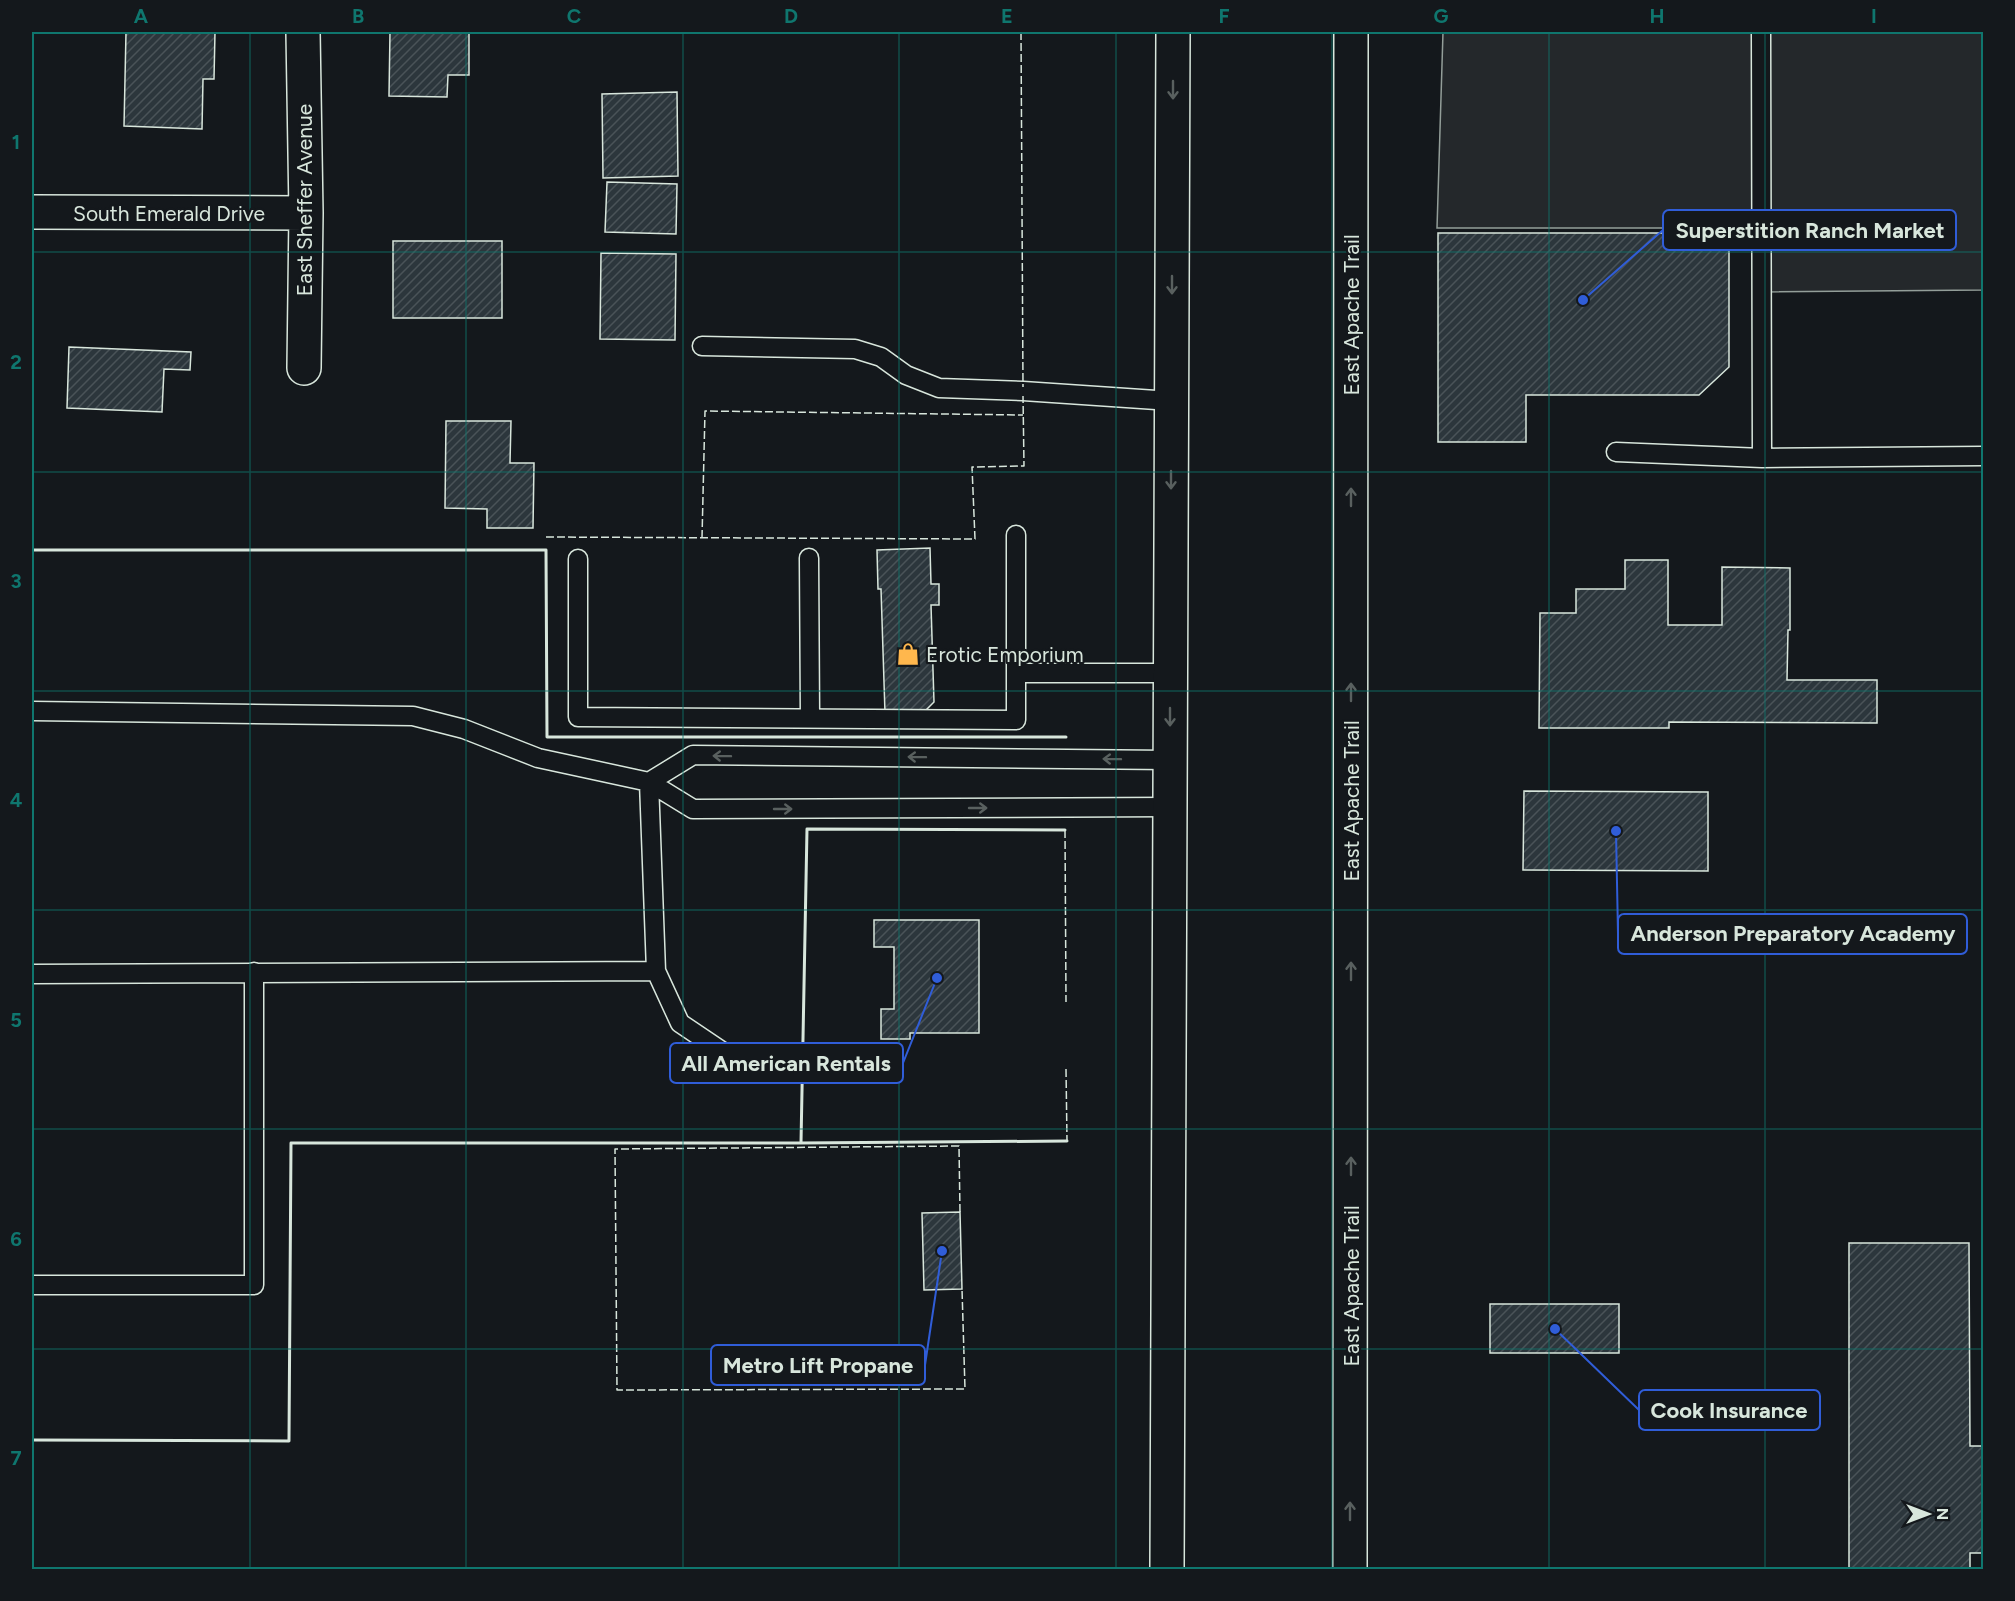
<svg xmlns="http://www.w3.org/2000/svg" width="2015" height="1601" font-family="Figtree,sans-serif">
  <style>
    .parking { fill: #24282b; stroke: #939e99; stroke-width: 1.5 }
    .building { fill: url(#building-hatch); stroke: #d8e6dc; stroke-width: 1.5 }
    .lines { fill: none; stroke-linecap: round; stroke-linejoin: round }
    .lane-casing { stroke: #d8e6dc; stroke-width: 21 }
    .street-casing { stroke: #d8e6dc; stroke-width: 36 }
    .primary-casing { stroke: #d8e6dc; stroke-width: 36 }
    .lane { stroke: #14181c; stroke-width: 18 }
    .street { stroke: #14181c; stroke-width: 33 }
    .primary { stroke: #14181c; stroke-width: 33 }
    .fence { stroke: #d8e6dc; stroke-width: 1.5; stroke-dasharray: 8 3; stroke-linecap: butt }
    .wall { stroke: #d8e6dc; stroke-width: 3 }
    .oneway { stroke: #59605f }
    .grid { fill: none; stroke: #0f766e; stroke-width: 1.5; stroke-opacity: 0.55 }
    .labels { text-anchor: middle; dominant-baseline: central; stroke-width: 4.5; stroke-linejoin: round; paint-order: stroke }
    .street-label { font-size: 21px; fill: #d8e6dc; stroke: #14181c }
    .poi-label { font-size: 21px; fill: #d8e6dc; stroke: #14181c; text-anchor: start }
    .leader { fill: none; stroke: #305dd8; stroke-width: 2 }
    .callout-dot { fill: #305dd8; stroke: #14181c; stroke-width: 2 }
    .callout { fill: #14181c; stroke: #305dd8; stroke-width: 2 }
    .callout-label { font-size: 22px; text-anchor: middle; font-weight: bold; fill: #d8e6dc }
    .neatline { fill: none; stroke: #0f766e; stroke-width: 2 }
    .grid-label { font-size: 20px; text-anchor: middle; font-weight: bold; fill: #0f766e }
  </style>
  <defs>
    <pattern id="building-hatch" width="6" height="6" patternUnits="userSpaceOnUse" patternTransform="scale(1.5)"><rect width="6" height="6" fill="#2c363c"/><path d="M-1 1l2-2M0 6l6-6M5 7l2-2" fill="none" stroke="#4a5358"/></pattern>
  </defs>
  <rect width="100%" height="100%" fill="#14181c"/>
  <path class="parking" d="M1443,32H1983V290L1762,292L1761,228H1437Z"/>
  <path class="building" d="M126,32H215L214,79H203L202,129L124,126Z
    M390,32H469V75H448L447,97L389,96Z
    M677,92L678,176L603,178L602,94Z
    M607,182L677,184L676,234L605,232Z
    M1438,233H1729V367L1699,395H1526V442H1438Z
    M393,241H502V318H393Z
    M601,253L676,254L675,340L600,339Z
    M69,347L191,352L190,370L164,369L162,412L67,408Z
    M446,421H511L510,463H534L533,528H487V509L445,508Z
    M930,548L931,584H939V605H931L934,702L924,712L885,713L881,589H878L877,550Z
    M1625,560H1668V625H1722V567L1790,568V630H1788L1787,680H1877V723L1669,722V728H1539L1540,613H1576V589H1625Z
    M1524,791L1708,792V871L1523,870Z
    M874,920H979V1033H910V1039H881V1009H894V947H874Z
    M960,1212L962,1289L924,1290L922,1213Z
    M1849,1243H1969L1970,1446H1984V1553H1970V1570H1849Z
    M1490,1304H1619V1353H1490Z"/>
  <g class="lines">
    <g class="lane-casing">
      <path id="lane" d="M702,346L855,349L881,357L906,375L939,388L1023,391L1171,401
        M1616,452L1762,458L1761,32
        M1762,458L1983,456
        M809,558L810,718
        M578,559V717L1016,720V535
        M1016,673H1170
        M32,711L413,716L464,729L538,758L649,782L693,809L1169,807
        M649,782L693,755L1170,760
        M656,971L680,1023L726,1054L786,1072
        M32,974L656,971L649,782
        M32,1285H254V972"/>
    </g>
    <g class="street-casing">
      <path id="street" d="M303,32L306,213L304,368
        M32,212L306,213"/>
    </g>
    <g class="primary-casing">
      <path id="primary" d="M1167,1570L1173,32
        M1350,1570L1351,32"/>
    </g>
    <use href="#lane" class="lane"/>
    <use href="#street" class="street"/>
    <use href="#primary" class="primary"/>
    <path class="fence" d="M1021,32L1023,387
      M546,537L975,539L972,467L1024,466L1023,396
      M702,538L705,411L1023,415
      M1065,830L1066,1002
      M1066,1069L1067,1141
      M960,1212L959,1146L615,1149L617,1390L965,1389L962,1289"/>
    <path class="wall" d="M32,550H546L547,737H1066
      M1065,830L807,829L801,1143L1067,1141
      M32,1440L289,1441L291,1143H801"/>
  </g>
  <defs><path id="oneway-shaft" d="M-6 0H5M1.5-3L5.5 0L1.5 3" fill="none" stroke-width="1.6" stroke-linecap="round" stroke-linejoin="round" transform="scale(1.5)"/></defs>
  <g class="oneway">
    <use href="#oneway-shaft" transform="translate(1173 90) rotate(90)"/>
    <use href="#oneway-shaft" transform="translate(1172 285) rotate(90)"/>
    <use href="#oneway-shaft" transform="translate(1171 480) rotate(90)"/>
    <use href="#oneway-shaft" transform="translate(1351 497) rotate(-90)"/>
    <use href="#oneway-shaft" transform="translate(1351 692) rotate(-90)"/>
    <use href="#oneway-shaft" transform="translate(1170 717) rotate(90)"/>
    <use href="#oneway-shaft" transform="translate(722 756) rotate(-179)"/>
    <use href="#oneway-shaft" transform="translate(917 757) rotate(-179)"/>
    <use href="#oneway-shaft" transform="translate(1112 759) rotate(-179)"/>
    <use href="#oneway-shaft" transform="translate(978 808)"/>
    <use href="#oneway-shaft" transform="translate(783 809)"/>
    <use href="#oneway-shaft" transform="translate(1351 971) rotate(-90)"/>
    <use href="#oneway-shaft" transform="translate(1351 1166) rotate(-90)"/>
    <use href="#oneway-shaft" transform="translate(1350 1511) rotate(-90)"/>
  </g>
  <path class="grid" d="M250,32V1570M466,32V1570M683,32V1570M899,32V1570M1116,32V1570M1332,32V1570M1549,32V1570M1765,32V1570M32,252H1984M32,472H1984M32,691H1984M32,910H1984M32,1129H1984M32,1349H1984"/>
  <defs>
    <g id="shop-bare" transform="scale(1.8)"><path d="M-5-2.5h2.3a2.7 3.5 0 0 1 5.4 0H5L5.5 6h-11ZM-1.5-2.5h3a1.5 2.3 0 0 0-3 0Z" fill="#ffb74d" stroke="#14181c" stroke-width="2.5" paint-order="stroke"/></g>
  </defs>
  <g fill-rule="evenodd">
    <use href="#shop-bare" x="908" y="654"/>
  </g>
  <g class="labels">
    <g class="street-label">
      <text transform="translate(304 200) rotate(-90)">East Sheffer Avenue</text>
      <text x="169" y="213">South Emerald Drive</text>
      <text transform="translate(1351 315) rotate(-90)">East Apache Trail</text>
      <text transform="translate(1351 801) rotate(-90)">East Apache Trail</text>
      <text transform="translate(1351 1286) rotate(-90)">East Apache Trail</text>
    </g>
    <g class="poi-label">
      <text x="926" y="654">Erotic Emporium</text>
    </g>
  </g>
  <path class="leader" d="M1583 300L1663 230M1616 831L1618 934M937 978L903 1063M942 1251L925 1365M1555 1329L1639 1410"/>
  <g class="callout-dot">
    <circle cx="1583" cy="300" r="6"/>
    <circle cx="1616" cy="831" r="6"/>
    <circle cx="937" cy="978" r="6"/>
    <circle cx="942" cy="1251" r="6"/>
    <circle cx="1555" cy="1329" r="6"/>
  </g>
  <g class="callout">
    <rect x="1663" y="210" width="293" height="40" rx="6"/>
    <rect x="1618" y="914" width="349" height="40" rx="6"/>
    <rect x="670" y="1043" width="233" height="40" rx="6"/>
    <rect x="711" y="1345" width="214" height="40" rx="6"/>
    <rect x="1639" y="1390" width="181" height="40" rx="6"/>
  </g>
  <g class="callout-label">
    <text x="1810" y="238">Superstition Ranch Market</text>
    <text x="1793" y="941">Anderson Preparatory Academy</text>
    <text x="786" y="1071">All American Rentals</text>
    <text x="818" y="1373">Metro Lift Propane</text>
    <text x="1729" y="1418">Cook Insurance</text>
  </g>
  <rect width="2015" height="1601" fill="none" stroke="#14181c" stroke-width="66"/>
  <g transform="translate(1928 1514) rotate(90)" stroke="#14181c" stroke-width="4.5" paint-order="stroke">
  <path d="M0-4.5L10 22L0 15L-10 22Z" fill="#d8e6dc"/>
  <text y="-9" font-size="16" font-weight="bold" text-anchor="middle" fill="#d8e6dc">N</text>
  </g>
  <rect x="33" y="33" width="1949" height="1535" class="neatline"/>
  <g class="grid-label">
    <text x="141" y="23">A</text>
    <text x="358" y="23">B</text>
    <text x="574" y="23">C</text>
    <text x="791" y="23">D</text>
    <text x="1007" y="23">E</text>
    <text x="1224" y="23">F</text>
    <text x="1441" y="23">G</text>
    <text x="1657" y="23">H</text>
    <text x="1874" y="23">I</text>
    <text x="16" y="149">1</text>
    <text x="16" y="369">2</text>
    <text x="16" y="588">3</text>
    <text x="16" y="807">4</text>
    <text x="16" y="1027">5</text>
    <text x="16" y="1246">6</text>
    <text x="16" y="1465">7</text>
  </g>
</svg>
